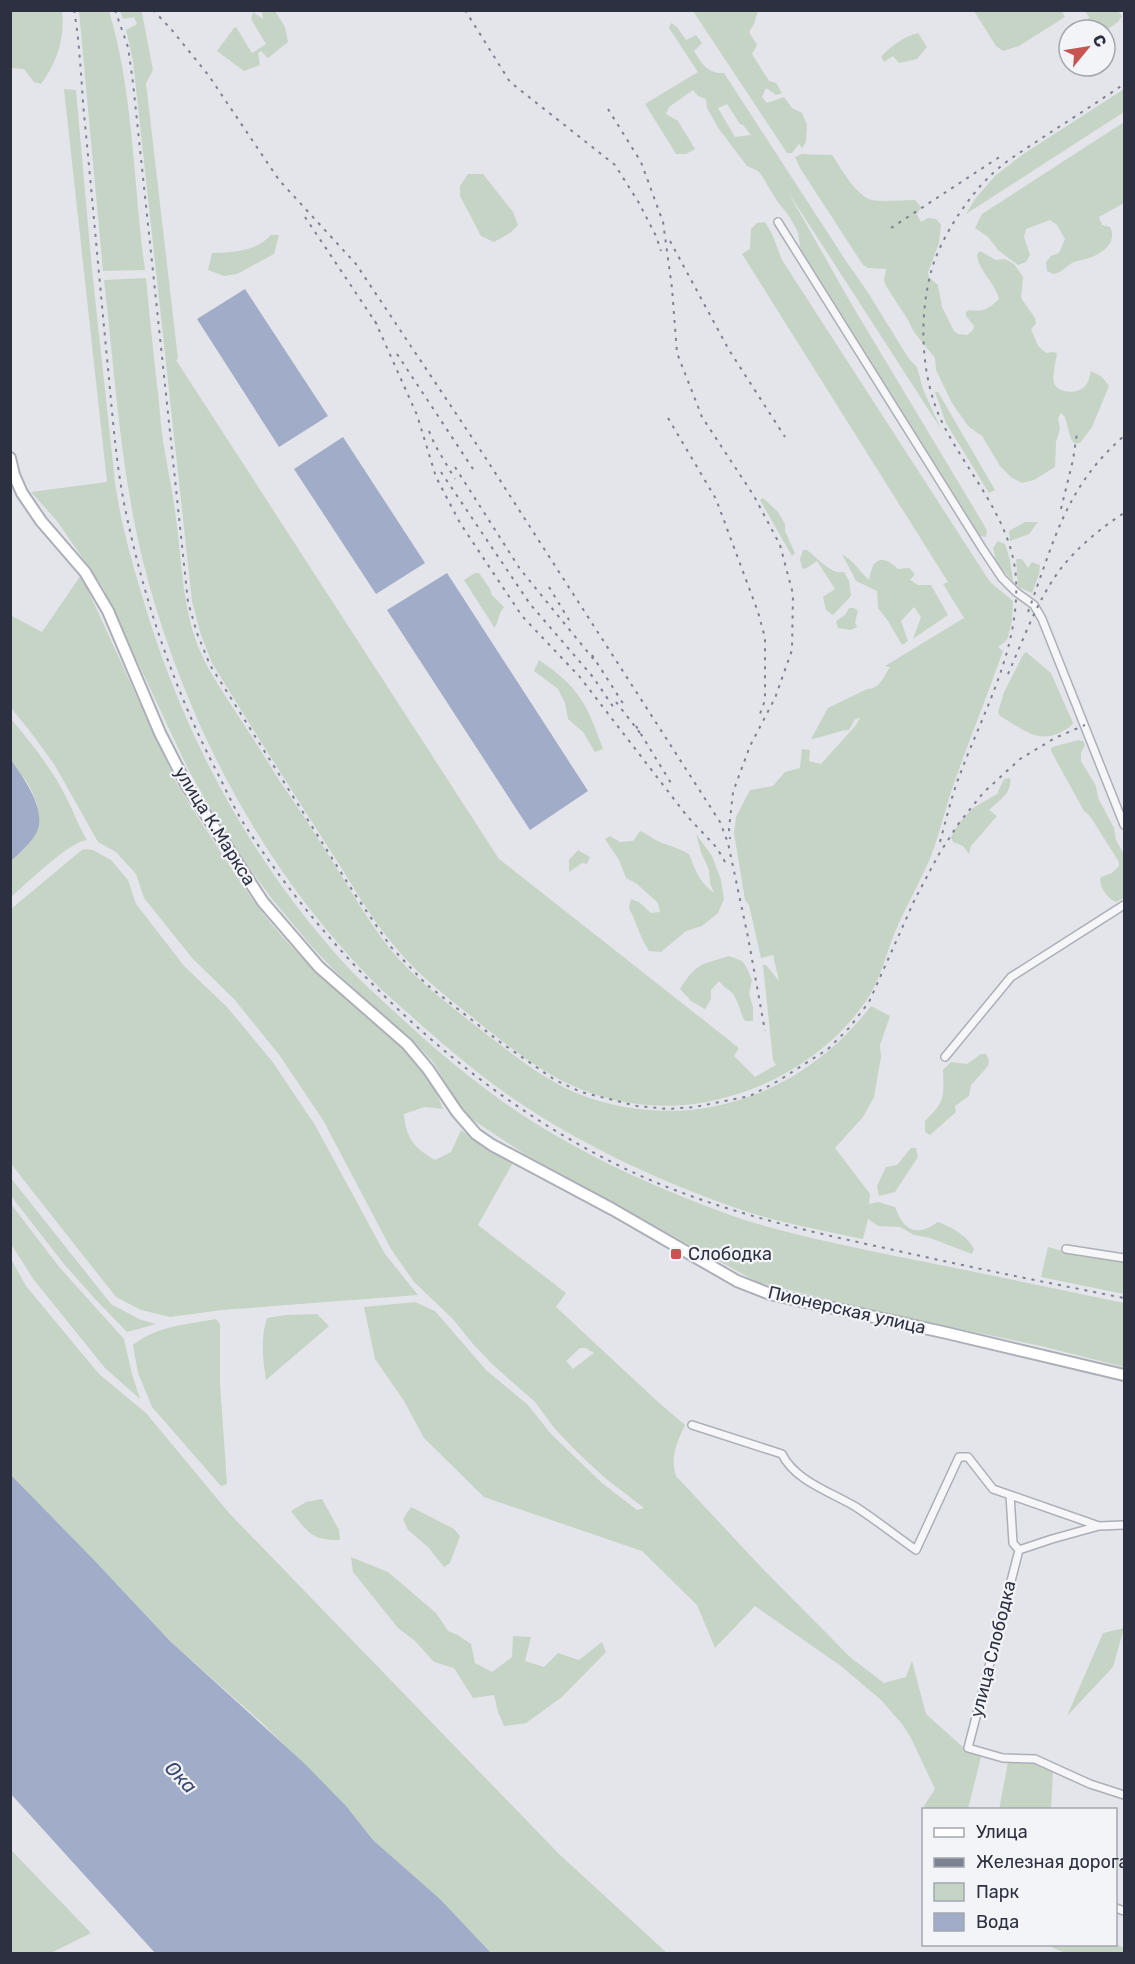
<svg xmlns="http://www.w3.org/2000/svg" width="1135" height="1964" font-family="Rubik,sans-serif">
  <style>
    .green { fill: #c6d4c5; fill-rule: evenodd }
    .water { fill: #a1acc8 }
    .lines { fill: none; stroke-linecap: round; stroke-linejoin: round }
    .minor-casing { stroke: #acafb7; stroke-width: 10 }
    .secondary-casing { stroke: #acafb7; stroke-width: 14 }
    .minor { stroke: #f6f6f9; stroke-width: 7 }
    .secondary { stroke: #fff; stroke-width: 10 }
    .rail { stroke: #7d8293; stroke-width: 2; stroke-dasharray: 3 6; stroke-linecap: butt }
    .poi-dot { fill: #c65552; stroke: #f3f4f8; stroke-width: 2 }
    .labels { text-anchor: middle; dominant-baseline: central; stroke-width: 4.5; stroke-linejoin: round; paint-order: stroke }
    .street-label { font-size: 18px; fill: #2c3041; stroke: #f3f4f8 }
    .poi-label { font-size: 18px; fill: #2c3041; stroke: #f3f4f8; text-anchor: start }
    .water-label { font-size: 20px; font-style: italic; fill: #394873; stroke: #f3f4f8 }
  </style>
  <rect width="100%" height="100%" fill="#e3e5ea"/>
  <path class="green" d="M11,10L62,11C65,39 57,62 41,84L34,82L24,69L11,68Z
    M79,11H109C134,94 133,184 145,270L103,271Z
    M120,11H140L142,13L153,70L146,83L178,359L176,360L499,859L739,1048L734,1056L755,1077L776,1065L773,1060L763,965H766L779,981L773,955L761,958L749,905L745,900L734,833L736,817L750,790L773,786L785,772L800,768L802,749L810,750L809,761L821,764L856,725L860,718L855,719L849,730C836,731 825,737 811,739L828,708L867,689C880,689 884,676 890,667L885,666L964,618L943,584L948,582L742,254L750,249L751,229L757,223L765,222L772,234L782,260L990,582L1013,601L1012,621L1007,640L998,647L1003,651C987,697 968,742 952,789C945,810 939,835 931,856C920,883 904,909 893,937C885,958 879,982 866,1001C833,1049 782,1082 727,1097C681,1111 627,1108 583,1090C543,1075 504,1043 471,1016C444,995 418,974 396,948C369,917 350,880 328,847C289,786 250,725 212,663L200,632L192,601L133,61L126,30L137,24L134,17L123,19Z
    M262,11H275L285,27L288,42L268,58L261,51L258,53L260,65L244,71L217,51L234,28L236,27L252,53L266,44L251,19L253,12L263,19Z
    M693,11H758L754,24L749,32L757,45L752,54L769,81L776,83L782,93L776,95L766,88L762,97L767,103L784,97L792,108L802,113L807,125L806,142L802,148L799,144L792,153H787Z
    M974,11H1062L1065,17L1019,46L1003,51L996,46Z
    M1085,11H1118L1122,16L1118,22L1105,31L1092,30L1087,22L1089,17Z
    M671,23L677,27L686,40L696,35L702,43L694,51C702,64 708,74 724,73L846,261L867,291L909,359L917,367L923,389L941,429L788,192L852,305L984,525L987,531L986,537L980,536L804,256L800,247L798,232L789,216L777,201L762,176L758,171L747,166L719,129L707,108L706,99L698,96L693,90L669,107L666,114L678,121L695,149L686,154H676L645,104L698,72L669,28ZM727,104L740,124L743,125L751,135L735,137L718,108Z
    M918,33L927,47L917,59L899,63L893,56L884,62L881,57C889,47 905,36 918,33Z
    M64,89L76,90L92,270L115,482C120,519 130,556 141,592C180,728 247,856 343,962C360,981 380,998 399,1016C442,1056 488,1094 538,1125C598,1162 664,1191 730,1215C784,1234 840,1244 895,1256C972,1271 1048,1287 1124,1303V1367L1041,1346L884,1313L757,1282L526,1155L470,1118L460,1106L433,1062L414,1042L336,972L313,948L272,899L224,833L188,769L102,586L57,521L31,492L107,482Z
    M1124,89V112L966,214L975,199L995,176L1022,155Z
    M1124,122V203L1099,217L1102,225L1110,227C1118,242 1102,254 1089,258C1084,260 1079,260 1074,262C1066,266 1063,272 1054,274L1047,271L1046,262L1051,256L1059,253L1065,239L1057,225L1050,220L1026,229L1024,237L1030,255L1026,262L1018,265L998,250L988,237L975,228L982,214Z
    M802,154L832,155C841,168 856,196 872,200C885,202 901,200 915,200L921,207L917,214L921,222L928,218L936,219L941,225L939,243L928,272L929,277L938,285L942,307L954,331L958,334L967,335L973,330L974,326L966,316V312L969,310C983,312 989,309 999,299C995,282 978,271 977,254L980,251L996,260L1005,259L1014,264L1023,277L1021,298L1035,318L1036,324L1031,329L1038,346L1046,353L1052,352L1057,353C1056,362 1052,374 1054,383C1057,393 1076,394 1083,388C1088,385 1090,376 1091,371L1102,377L1109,386L1092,427L1081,442L1075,444L1071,439L1065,417L1061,413L1058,418L1060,429L1056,442L1055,467L1034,480L1022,483L1012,478L1000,466L982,436L968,426L952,403L936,370L935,358L914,332L908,320L886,286L884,280L886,269L868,268L863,265L800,168L795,157Z
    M468,174H483L513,212L518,225L510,233L494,242L481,236L460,196V186Z
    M271,235H279L274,254L237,274L224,276L208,270L212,253C234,252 255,252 271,235Z
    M146,278C150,320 154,361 159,402C160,415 161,428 163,441C167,466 173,492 176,518C182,561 182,605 198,646C205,665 216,681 226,697C244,725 262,752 279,780C296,805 313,830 329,856C349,887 367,920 390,949C414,978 443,1000 472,1023C505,1048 542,1080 581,1095C690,1135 801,1097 871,1006L890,1016L880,1045L881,1057L874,1097L863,1117L835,1148L870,1194L869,1204L878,1202L895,1207C904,1230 915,1238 938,1222C951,1227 968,1236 974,1249L972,1254L930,1238L914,1235L900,1227L878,1226L868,1219L863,1239C820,1230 775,1222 733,1207C660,1181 588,1148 523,1105C486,1081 452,1052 418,1022C402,1007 384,993 369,977C263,868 190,730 149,584C121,485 116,382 104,280Z
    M935,392H938L995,490L989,493L946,423Z
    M763,498L778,512L785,524V531L795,553L792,556L760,500Z
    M1025,522H1038L1029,534L1010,541L1009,531Z
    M998,541L1005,544L1010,560L1013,582L996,562L993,548Z
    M803,550H807C817,558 832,575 844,572L849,581L851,596L833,615L826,610L823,597L835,589L817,561L805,569L802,568L800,559Z
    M842,554C855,562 858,570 869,580C870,576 871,570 873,566C880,554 892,563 898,569L909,568L915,574L910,580L918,585H931L948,615L913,639L921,617L914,607L901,621L908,641L902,645L888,621L878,608L877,591L856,581Z
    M1016,559H1022L1028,568L1032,562L1040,565L1039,574L1032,593L1018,587Z
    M475,573H479L490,589L492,595L504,607L500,613L496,626L494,627L464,580Z
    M81,575L176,782C192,809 210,836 228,863C246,891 265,918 288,943C298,953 307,963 317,972C362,1012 422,1050 443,1109L425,1107L404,1114C406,1138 414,1148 435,1160L451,1152L461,1130L490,1150L514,1161L478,1225L566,1293L556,1307L657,1401L685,1425C677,1442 670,1457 676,1476L760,1566L850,1657L884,1683L906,1677L912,1661L926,1714L964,1748L965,1751L981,1757L968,1809H926L924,1806L935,1789L911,1738L902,1724L881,1700L841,1666L755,1606L715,1648L697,1605L642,1551L484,1497L424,1438L404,1401L375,1359L364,1307L415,1302L435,1311L486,1370L528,1405L551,1434L602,1483L637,1510L644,1508L605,1478L579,1454L555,1429L535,1402L493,1365L473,1344L452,1318L414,1282L391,1249L323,1120L280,1056L234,999L193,959L144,898L136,874L116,852L98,842L54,764L29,730L11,708L10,615L42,632ZM580,1348H586L594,1353L573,1369L566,1361Z
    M849,608H854L858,611L855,622L857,627L851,630L838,628L836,621L845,615Z
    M1026,652L1051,673L1073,723C1070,728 1066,729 1061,732C1038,745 1020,727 1000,716L998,712L1004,692L1023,655Z
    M539,660C579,687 587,704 603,749L595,752L583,732L568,719L565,703L558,689L534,671Z
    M11,719C32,744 54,771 68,801C75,815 79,827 87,840C70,841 26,884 11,897V861C40,837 47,819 28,784C24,776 15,770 11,761C8,753 11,729 11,719Z
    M1079,740L1083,741L1085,745L1081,753V761L1096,786L1098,798L1114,828L1116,840L1124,854V898L1116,902C1107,898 1098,886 1101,877L1112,873L1119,866V862L1090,816L1084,811L1051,751L1052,747Z
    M1010,778C1013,792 999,801 989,810L997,816L971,846L969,854L963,846L953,842L951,837L959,823L973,808L997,794L1004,779Z
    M640,831C648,834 654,840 662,843C671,846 680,849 689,854C695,870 700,883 714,893L710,883L709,870L701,852L696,834L712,856L721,880L724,899L718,913L702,926L686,931L661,952L649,951C639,936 637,923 629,908L631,899L639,902L651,913L660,912L658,903L637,884L626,878L619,860L605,839L610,836L620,842L633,841Z
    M83,849L93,850L111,860L128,880L136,904L185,967L227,1007L272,1061L315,1125L385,1254L418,1295L222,1310L170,1317L141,1310L116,1297L11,1164V909Z
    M578,850L590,857L587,864L582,863L569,872V860Z
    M729,956L742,961L747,968L752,980L749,994L753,1007V1021H745C740,1013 739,1002 733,994C729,989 723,987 719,981L711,990V999L705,1009L691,1001L680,989C697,962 701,965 729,956Z
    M981,1054H986L989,1060L988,1066L971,1085L969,1096L955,1106L956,1112L930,1135L925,1132V1121C945,1102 944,1096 943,1070L951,1062L967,1064Z
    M911,1148H916L918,1157L895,1192L879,1196L877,1186L886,1167L897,1165Z
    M10,1177L111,1304L141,1320L156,1324L127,1332L95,1299L64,1264L11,1196Z
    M11,1204L60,1268L124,1339L132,1374L140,1399L105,1368L34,1280L11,1244Z
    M1048,1247L1080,1256L1124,1262V1294L1041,1277Z
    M10,1257L26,1286L99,1374L146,1413L229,1513L559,1854L667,1953H491L440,1899L373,1840L347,1807L260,1721L170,1641L95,1561L11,1475Z
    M317,1314L329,1326L266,1380C263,1359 260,1340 267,1318L286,1315Z
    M216,1319L220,1324V1384L227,1484L221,1486L152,1407L138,1373L133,1345C156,1326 188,1324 216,1319Z
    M322,1499L339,1530L340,1540C313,1541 307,1532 291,1511L306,1502Z
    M411,1507L454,1529L460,1536L450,1563L444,1567L428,1547L408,1530L403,1519Z
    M351,1557L388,1572L436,1613L448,1631L458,1635L471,1644L475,1663L492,1672L512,1657L513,1636L531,1637L525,1661L544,1667L558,1653L579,1660L602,1642L606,1652L562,1697L526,1723L504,1726L498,1712L494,1695L473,1698L454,1668L434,1662L415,1641L398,1628L353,1572Z
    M1124,1628L1113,1667L1067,1716L1103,1633Z
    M1008,1762H1034L1053,1772L1051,1809L999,1810Z
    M10,1850H11L91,1933L51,1953H11Z
    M1116,1944L1124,1948V1953H1065L1046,1945Z"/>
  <path class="water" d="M245,289L328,416L279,447L197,319Z
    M343,437L425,563L376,594L294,469Z
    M447,573L588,791L530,830L387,610Z
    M11,760C23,777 45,807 38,829C35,839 19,854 11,861Z
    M11,1475L95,1561L170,1641L305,1764L347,1807L373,1840L440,1899L491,1953H155L11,1794Z"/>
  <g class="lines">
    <g class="minor-casing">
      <path id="minor" d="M778,222L982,548L1002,578L1016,592L1034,605L1042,619L1124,825
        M945,1057L1011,977L1124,905
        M1066,1249L1124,1258
        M692,1425L782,1454C795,1481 831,1492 856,1507C876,1520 896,1536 916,1550L959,1457H968L993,1489L1099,1526L1124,1525
        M1010,1495L1013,1543L1019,1550
        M1099,1526L1052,1539L1019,1550L968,1748L1003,1758L1035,1759L1090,1784L1124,1795
        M1116,1908L1124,1911"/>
    </g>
    <g class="secondary-casing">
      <path id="secondary" d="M10,458L14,475L22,493L41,521L85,572L108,611L160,733L187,786L263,902L319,967L407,1044L428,1069L457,1112L476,1134L492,1145L612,1209L737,1281L770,1294L947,1333L1124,1375"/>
    </g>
    <use href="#minor" class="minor"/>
    <use href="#secondary" class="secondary"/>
    <path class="rail" d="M74,10C80,44 81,79 84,114C92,195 99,276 107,358C112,407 115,459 125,508C144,600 174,690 218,774C226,790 234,808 244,824C343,977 497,1119 667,1187C738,1215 810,1232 885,1248C964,1266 1044,1282 1124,1298
      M115,10L128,47L133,83L188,602L197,633L210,665L354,893L391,947L426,984L500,1042L555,1080L581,1092L637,1106L668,1109L695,1107L750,1096L778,1081L828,1049L849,1028L869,1002L915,899L939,854L959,823L983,793L1020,759L1055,738L1085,725
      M153,10L171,29L209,76L279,180L356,264L485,457L720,822L728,843L748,937L765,1031
      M465,10L510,82L615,165L639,203L656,236L661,251
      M608,109L641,162L663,222L672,288L677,353L702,417L754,496L780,545L793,594L792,650L775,698L750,746L733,792L729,829L730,839
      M305,217L378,326
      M891,228L1004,154
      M670,241L729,350L785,437
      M375,321L417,415L436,477L460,523L522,616L579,676L687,816L717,848L728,867
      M397,354L473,469
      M668,418L716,499L758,612L765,638V700L760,714
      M429,431L435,445L455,479
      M455,467L520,569L595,661
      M441,472L530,604L593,677L616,711
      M1061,509L1073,460L1077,433
      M549,587L569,620
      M1028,612C1054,542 1065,487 1124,436
      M592,655L626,708
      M1008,674C1024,638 1038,598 1062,567C1079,546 1102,527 1124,513
      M616,702L640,733
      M636,726L671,783
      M940,842C946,820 951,798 959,777C983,712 1020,649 1016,578C1012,521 970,476 945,428C921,383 918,321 931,272C939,241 966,199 990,176C1006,160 1026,149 1045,136C1071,119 1098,102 1124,84"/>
  </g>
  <rect class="poi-dot" x="670" y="1248" width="12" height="12" rx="3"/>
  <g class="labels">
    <g class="street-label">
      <text transform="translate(215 826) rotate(58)">улица К.Маркса</text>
      <text transform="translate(847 1310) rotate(13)">Пионерская улица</text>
      <text transform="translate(993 1649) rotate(-76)">улица Слободка</text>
    </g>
    <g class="poi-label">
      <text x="688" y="1254">Слободка</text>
    </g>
    <g class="water-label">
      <text transform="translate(181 1777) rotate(46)">Ока</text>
    </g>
  </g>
  <rect width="1135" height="1964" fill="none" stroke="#2c3041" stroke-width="24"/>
  <rect x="922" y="1808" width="195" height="138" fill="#f3f4f8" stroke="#a3a6af" stroke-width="1.5"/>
  <rect x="934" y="1828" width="30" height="9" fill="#ffffff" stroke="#a3a6af" stroke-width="1.5"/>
  <text x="976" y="1838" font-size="18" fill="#2c3041">Улица</text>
  <rect x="934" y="1858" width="30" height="9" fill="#7d8293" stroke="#a3a6af" stroke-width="1.5"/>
  <text x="976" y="1868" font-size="18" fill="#2c3041">Железная дорога</text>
  <rect x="934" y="1883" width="30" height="18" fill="#c6d4c5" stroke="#a3a6af" stroke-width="1.5"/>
  <text x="976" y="1898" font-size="18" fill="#2c3041">Парк</text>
  <rect x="934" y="1913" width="30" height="18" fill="#a1acc8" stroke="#a3a6af" stroke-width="1.5"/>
  <text x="976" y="1928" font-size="18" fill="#2c3041">Вода</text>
  <g transform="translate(1087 48) rotate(60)"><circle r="28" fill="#f3f4f8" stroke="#a3a6af" stroke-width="1.5"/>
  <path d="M0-4.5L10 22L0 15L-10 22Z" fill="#c65552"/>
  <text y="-9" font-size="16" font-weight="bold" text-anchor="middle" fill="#2c3041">С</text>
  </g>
</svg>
